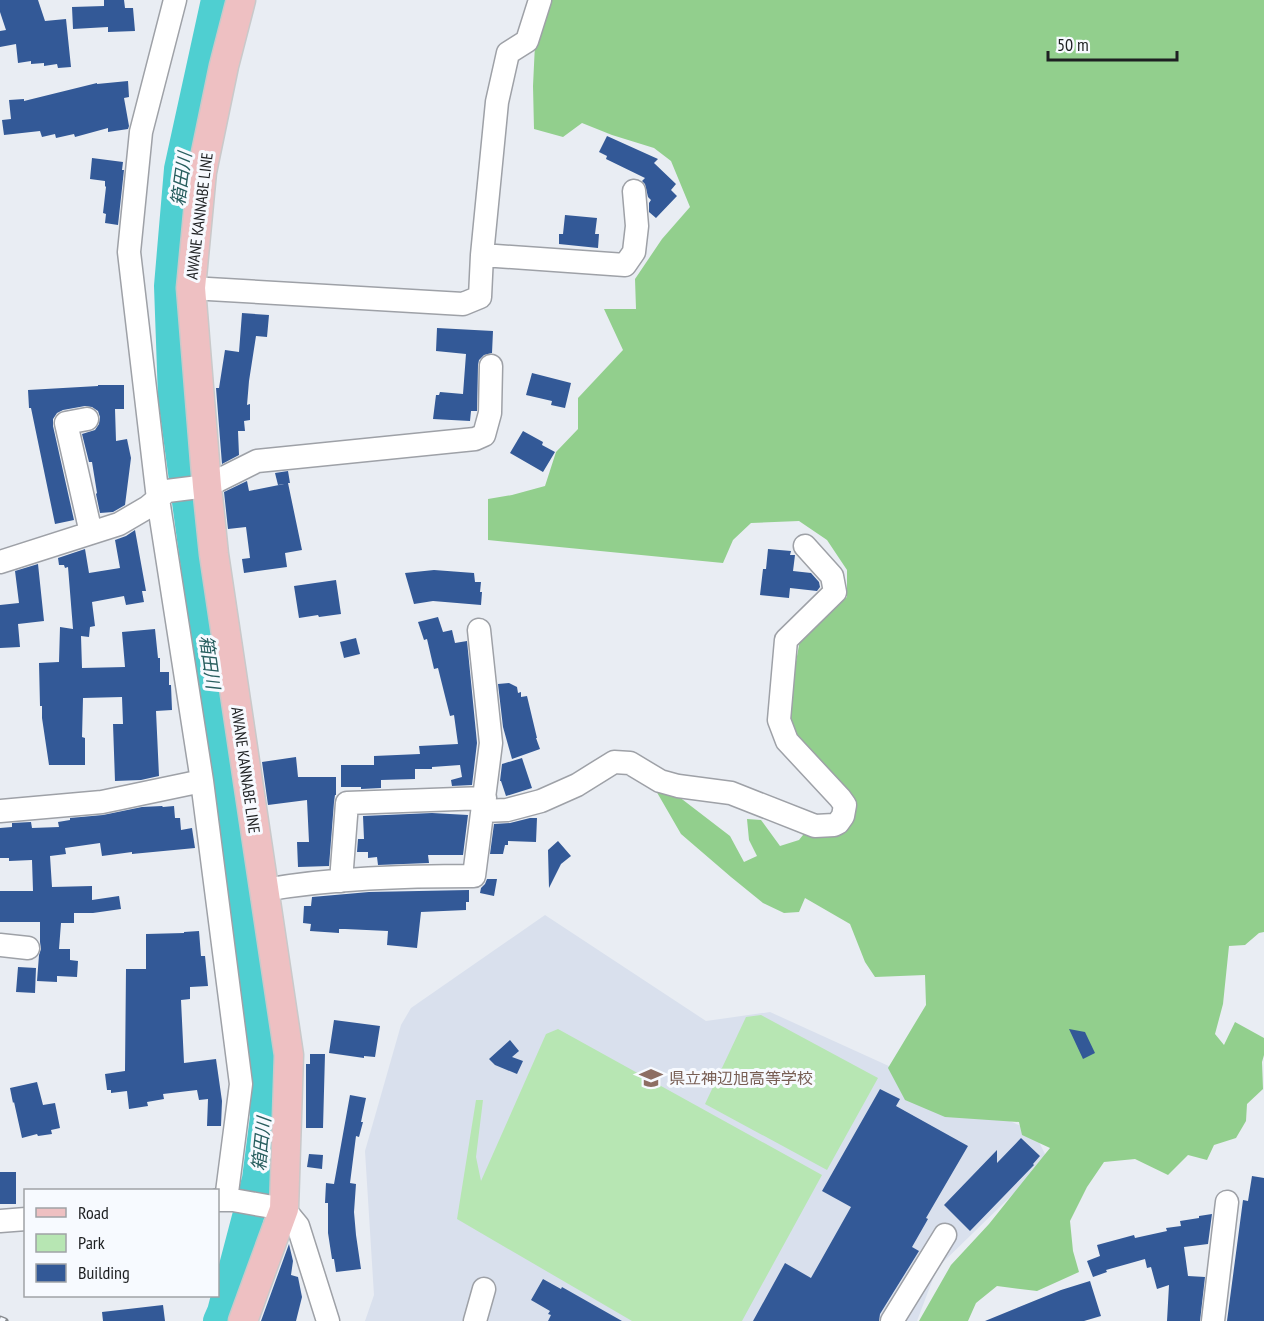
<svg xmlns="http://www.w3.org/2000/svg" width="1264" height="1321" font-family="'PT Sans Narrow','Noto Sans JP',sans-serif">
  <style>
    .built { fill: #d9e0ed }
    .green { fill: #b7e6b3 }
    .forest { fill: #92cf8d }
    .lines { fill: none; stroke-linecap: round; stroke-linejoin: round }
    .river { stroke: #4fcfd1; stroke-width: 32 }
    .building { fill: #335997 }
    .minor-casing { stroke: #9ea1a7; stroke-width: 25 }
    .major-casing { stroke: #c9c9ca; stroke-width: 31 }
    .minor { stroke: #fff; stroke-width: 22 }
    .major { stroke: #eec0c2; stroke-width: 28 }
    .rail-casing { stroke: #878a8e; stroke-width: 7 }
    .rail { stroke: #f7faff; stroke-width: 4.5; stroke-dasharray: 14; stroke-linecap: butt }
    .labels { text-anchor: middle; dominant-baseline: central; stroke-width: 6; stroke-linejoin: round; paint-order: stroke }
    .street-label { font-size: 16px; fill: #1e2022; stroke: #f7faff }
    .education-label { font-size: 16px; fill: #785e54; stroke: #f7faff; text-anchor: start }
    .water-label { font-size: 18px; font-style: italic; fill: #285e5f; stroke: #f7faff }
  </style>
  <rect width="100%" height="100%" fill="#e9edf3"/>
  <path class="built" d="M545,915L706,1021L770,1012L1034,1132L1048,1160L937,1268L917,1321H365L374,1295L365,1151L401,1025L411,1008Z"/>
  <path class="green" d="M761,1015L878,1078L827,1170L705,1104L746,1017Z
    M558,1029L822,1175L742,1321H632L457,1219L476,1100H483L476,1157L481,1181L546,1034Z"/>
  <path class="forest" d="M548,0H1264V932L1259,933L1245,945L1229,946L1223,1004L1215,1034L1224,1045L1235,1022L1264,1038V1055L1262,1062L1263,1089L1247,1104L1246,1121L1236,1138L1214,1145L1207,1160L1188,1155L1168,1175L1135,1159L1104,1162L1087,1187L1070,1221L1073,1251L1079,1272L1037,1291L997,1286L976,1303L968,1321H919L951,1265L989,1224L1050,1148L1022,1135L1019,1122L945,1117L905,1100L888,1068L926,1005L925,975L875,977L865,962L850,924L805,898L799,912L784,913L763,903L731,877L681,834L655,789L674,793L730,836L744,862L757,856L749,840L747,819L761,820L780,846L799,840L807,830L851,821L784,726L800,640L820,613L847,597V570L827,540L799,521L751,523L733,540L723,563L488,540V499L512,495L545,486L556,452L578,429V398L623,350L604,309H636L635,279L662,239L690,207L671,161L654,148L612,135L582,123L563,137L534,129L533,86L535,44Z"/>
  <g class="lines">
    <path class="river" d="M217,0L180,169L170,286L174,398L255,998L266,1117L258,1179L223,1312L219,1321"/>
  </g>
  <path class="building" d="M0,0H38L45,21L66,19L71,67L58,68L57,64L44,66V63L31,64V61L18,63L16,44L0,47V31L6,30L0,12Z
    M104,0H124L125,8H133L135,31L108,32V27L73,29L72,7L104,6Z
    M128,81L129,97L124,98L129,126L128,129L108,132V128L75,137L74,134L56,138L55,134L42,137L40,131L4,135L2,120L11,119L9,100L24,99V101L97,83V84Z
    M607,136L658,159L654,163L676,184L671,190L677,196L656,218L649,212V203L651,200L648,197L645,184L642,181L645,178L606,159L607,156L599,152Z
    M92,158L123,162L122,170H124L118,225L105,223L106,214L103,213L106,187L105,186V181L90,179Z
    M565,215L597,218L595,234H599L598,248L559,244V234H563Z
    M242,313L269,315L267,337L256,336L249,381L247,405L250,404V420L244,421L245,431H238L239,455L222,464L216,388H219L225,350L239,352Z
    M437,328L493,331L492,353L484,355L479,360L478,365L477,411H471L470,421L433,419L436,395H439L440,392L463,394L466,354L436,351Z
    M532,373L571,383L565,408L551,405L552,401L526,395Z
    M98,385H124V409H115L116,441L127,439L131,458L125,505L113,512L100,513L96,494L97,493L92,462H89L82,434L95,430L99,424L100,417L98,411L92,407L85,406L63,410L57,413L53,419V426L74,520L55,524L31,408H29L28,390L98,386Z
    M523,431L543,442L542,445L555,452L543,472L510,453Z
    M288,471L290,483H288L302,550L285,553L287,567L244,573L242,559L250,558L246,527L228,529L224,492L247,481L249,491L284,484L278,485L275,473Z
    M135,530L146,591H142L144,602L126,605L124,596L92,602L95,626L90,627L89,637L81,636L82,668L125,667L122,632L155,629L158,658H160V672H169V685H171L172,710L156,711L159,776L141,780L115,781L113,724H123L122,697L83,698L82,737L85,738V765H49L42,718V706H40L39,663L59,662L60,627L73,629L68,567L65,568L64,565H59L58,558L85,549L89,573L120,568L115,540L126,536Z
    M768,549L791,551L790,555H795L793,571L811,573L819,582L820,587L817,591L790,588L789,598L760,595L763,569H766Z
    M38,564L44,621L18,624L20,647L0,648V605L19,603L15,571Z
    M434,570L474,573L475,582H481L480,592H482L481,605L433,601L414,604L405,573Z
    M336,580L341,614L319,617L318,615L299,618L294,586Z
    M438,617L443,632L452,630L455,643L467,641L477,743L472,785L452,786L451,780L462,777L460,765L432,767V769H415V779L381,780V788L361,789V787H341V765H374V756L420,754L419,746L458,744L454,715L450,716L438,668L434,669L427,639L424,640L418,622Z
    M356,638L360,654L344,658L340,642Z
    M509,683L517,687L518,693L521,692V697L527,696L537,738H536L540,749L512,759L503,727L498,684Z
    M296,757L298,777H336V795H335L334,802L329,866L298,867L297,842H309L307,800L268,805L262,762Z
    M522,758L532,788L506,796L501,781H500L502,764Z
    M162,806L163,807L174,806L175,818H180L181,830L192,828L195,848L132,854V852L102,856L100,843L65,848L66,854L50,856L52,887L92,886V900L119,896L121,909L93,913H74V923H61L59,949H70V960L78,961L77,977L57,976V982L37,981L39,955L41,949L40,942V922H0V891H33L32,860L9,861V858H0V828L12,827V823L31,822L32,828L59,827L58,822L70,820V818L103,815L142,807Z
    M432,813L468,815L463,855H428L429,863L378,865L377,857L368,858V852H357L358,839H364L363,816Z
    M530,818H537L536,842L508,841V845H505L503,854H490L494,824L510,823Z
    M558,841L571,856L561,864L549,888L548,850Z
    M487,879H497L494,896L480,893L481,888L485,884Z
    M469,890V902H466V910L421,912L417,948L387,945L388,931L345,929H339V933L310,931L311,924L303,923L304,906H311L312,897L369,892Z
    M199,931L201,956H205L208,986L190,987V999L181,1000L184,1063L216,1059L222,1101L221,1126H207L208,1099L199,1100L197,1090L163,1094L164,1099L147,1102L148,1106L129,1109L127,1091L111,1093V1090H107L105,1074L125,1071L126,969H146V934L184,933V932Z
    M18,967L36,968L35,993L16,992Z
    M334,1020L380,1026L375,1057L364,1056V1058L329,1053Z
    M1069,1029L1085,1032L1095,1053L1083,1059Z
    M510,1040L519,1051L512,1057L523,1061L517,1074L495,1065L489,1059Z
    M310,1054H325L323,1128H306V1064H310Z
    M37,1082L43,1105L55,1103L60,1128L51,1130L52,1134L38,1136L37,1134L22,1138L14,1102L13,1103L10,1088Z
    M880,1089L900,1099L896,1106L968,1146L926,1218L928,1219L912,1247L919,1251L880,1314L879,1321H753L785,1263L811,1278L851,1207L822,1191Z
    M350,1095L366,1098L361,1122H363L359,1137L356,1136L350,1183L356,1184L354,1212L356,1235L361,1269L336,1272L334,1259H332L328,1233V1203H325L326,1183L334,1184Z
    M1021,1138L1040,1156L1033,1164L1034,1165L970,1231L944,1205L997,1150V1163Z
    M309,1154L323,1155L322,1169L307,1167Z
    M0,1172H16V1204H0Z
    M1252,1176L1264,1178V1321H1227L1243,1200L1248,1201Z
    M1212,1214L1208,1244L1184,1247L1188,1276L1205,1277L1200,1321H1167L1169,1285L1157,1289L1151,1267L1147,1268L1145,1259L1106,1270L1107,1272L1093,1277L1087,1261L1100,1256L1097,1245L1134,1235L1135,1238L1167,1231L1166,1228L1181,1226L1180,1221L1199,1218V1216Z
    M289,1244L293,1261L291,1275L298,1277L302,1297L296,1321H261Z
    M543,1279L561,1289L562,1287L622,1321H548L551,1315L548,1314L550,1311L531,1300Z
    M1090,1281L1101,1316L1084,1321H985L1061,1290Z
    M163,1305L165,1321H103L102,1312Z"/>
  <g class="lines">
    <g class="minor-casing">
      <path id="minor" d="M175,0L141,132L129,252L158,499L202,781L241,1084L226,1200
        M482,255L625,265L634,252L637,226L634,191
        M191,288L463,304L480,297L482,255L497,102L508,53L527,41L540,0
        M87,419L66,423L91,533
        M0,562L119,524L148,507L167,491L207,486L257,461L475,439L484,435L490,413L491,366
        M0,811L102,802L202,781
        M483,811L507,810L541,801L577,785L614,762L630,763L660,781L678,786L731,793L815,826L834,825L838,823L843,816L845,805L840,798L787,741L779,720L786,640L835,592L832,576L805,546
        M341,881L347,803L485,798
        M264,890C333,878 404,876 474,876L491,743L479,630
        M0,945L28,948
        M218,1200H233L284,1209L298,1226L328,1321
        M0,1221L26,1219
        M475,1321L484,1289
        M892,1321L945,1235
        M1213,1321L1227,1202"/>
    </g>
    <g class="major-casing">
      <path id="major" d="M241,0L224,66L202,172L191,288L207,486L214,554L289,1055L284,1209L243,1321"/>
    </g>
    <use href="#minor" class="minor"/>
    <use href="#major" class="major"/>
    <g class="rail-casing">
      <path id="rail" d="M0,1319L5,1321"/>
    </g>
    <use href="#rail" class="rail"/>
  </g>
  <defs>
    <g id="school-bare" transform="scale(1.8)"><path d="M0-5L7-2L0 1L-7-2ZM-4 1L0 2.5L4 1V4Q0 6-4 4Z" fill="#8d6e63" stroke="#f7faff" stroke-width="2.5" paint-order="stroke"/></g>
  </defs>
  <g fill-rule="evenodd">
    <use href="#school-bare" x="651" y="1078"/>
  </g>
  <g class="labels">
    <g class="street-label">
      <text transform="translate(199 216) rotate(-83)">AWANE KANNABE LINE</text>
      <text transform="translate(246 770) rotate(82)">AWANE KANNABE LINE</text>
    </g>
    <g class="education-label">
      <text x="669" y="1078">県立神辺旭高等学校</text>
    </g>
    <g class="water-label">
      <text transform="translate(181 179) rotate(-82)">箱田川</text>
      <text transform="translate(210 662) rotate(82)">箱田川</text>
      <text transform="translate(261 1144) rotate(-84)">箱田川</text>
    </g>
  </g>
  <rect x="24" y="1189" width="195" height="108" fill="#f7faff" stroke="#a0a3a7" stroke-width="1.5"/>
  <rect x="36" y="1208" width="30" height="9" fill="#eec0c2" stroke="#a0a3a7" stroke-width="1.5"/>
  <text x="78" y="1219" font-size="18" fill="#1e2022">Road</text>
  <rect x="36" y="1234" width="30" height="18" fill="#b7e6b3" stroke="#a0a3a7" stroke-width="1.5"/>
  <text x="78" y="1249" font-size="18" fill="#1e2022">Park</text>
  <rect x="36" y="1264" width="30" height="18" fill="#335997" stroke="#a0a3a7" stroke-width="1.5"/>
  <text x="78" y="1279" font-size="18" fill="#1e2022">Building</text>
  <path d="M1048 51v9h129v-9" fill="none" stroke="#1e2022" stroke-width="3"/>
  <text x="1057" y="51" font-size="18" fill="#1e2022" stroke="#f7faff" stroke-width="4.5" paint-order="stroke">50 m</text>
</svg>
